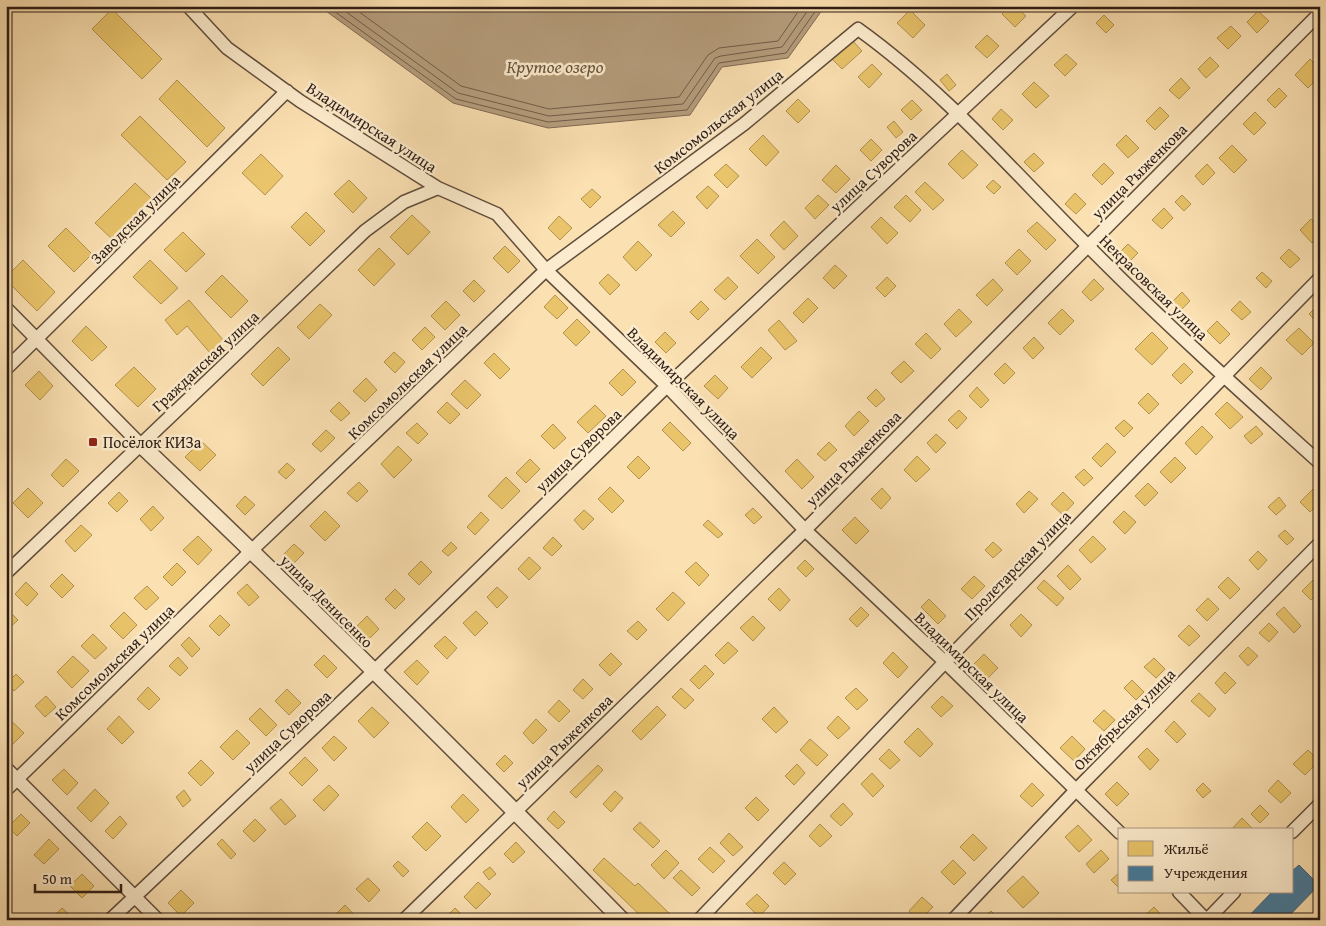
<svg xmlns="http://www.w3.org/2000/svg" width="1326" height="926" font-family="'Gentium Book Plus',serif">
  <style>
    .water { fill: #b59d7c; stroke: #7f6953 }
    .homes { fill: #e9c46a; stroke: #b19250 }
    .public { fill: #457b9d; stroke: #3e5e74 }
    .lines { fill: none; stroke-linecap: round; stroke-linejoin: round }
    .shore { stroke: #715c48; stroke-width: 1 }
    .minor-casing { stroke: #604d3c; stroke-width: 15 }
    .tertiary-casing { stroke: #604d3c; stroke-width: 18 }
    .minor { stroke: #fcebcc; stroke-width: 12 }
    .tertiary { stroke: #fcebcc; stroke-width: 15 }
    .poi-dot { fill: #8f2418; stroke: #fcebcc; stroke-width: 2 }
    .labels { text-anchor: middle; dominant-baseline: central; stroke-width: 5; stroke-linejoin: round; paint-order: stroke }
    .street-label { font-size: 16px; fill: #2d1c15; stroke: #fcebcc }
    .poi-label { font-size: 16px; fill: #2d1c15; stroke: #fcebcc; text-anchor: start }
    .water-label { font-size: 18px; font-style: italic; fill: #63503e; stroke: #fcebcc }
  </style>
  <rect width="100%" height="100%" fill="#fbe0b1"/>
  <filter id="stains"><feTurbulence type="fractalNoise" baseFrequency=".004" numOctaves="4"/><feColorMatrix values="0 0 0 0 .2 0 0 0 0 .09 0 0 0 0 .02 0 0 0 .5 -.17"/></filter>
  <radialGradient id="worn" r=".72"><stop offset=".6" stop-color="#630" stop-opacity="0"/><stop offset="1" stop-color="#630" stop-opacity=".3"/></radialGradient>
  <path class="water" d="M319,6H825L788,58L722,67L690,115L548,128L453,103Z"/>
  <path class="homes" d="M1009,6H1015L1026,16L1015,27L1002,14Z
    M112,9L162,59L142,79L92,29Z
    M910,10L925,25L913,38L897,23Z
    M1258,11L1269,21L1257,33L1247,22Z
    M1104,15L1114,25L1106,33L1096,23Z
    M1231,26L1241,36L1228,49L1217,38Z
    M987,35L999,46L987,58L975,47Z
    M852,40L862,51L842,69L832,59Z
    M1066,54L1077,64L1065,76L1054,65Z
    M1210,57L1219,66L1206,78L1198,69Z
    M1310,59L1320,69V76L1308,88L1295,75Z
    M872,64L882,74L869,88L858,77Z
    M947,74L956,85L949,91L940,80Z
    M1181,78L1190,88L1179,99L1169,90Z
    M177,80L225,128L207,147L159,99Z
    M1034,82L1049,96L1036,108L1022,94Z
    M1279,88L1287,96L1275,108L1267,100Z
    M798,99L810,111L798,123L786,111Z
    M912,100L922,110L911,120L901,110Z
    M1160,107L1169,116L1155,130L1146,121Z
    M1001,109L1013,120L1003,130L992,119Z
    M1255,112L1266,123L1254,135L1243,124Z
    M140,116L186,162L167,180L121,135Z
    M894,121L903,132L896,138L887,127Z
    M763,135L779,152L766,166L749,149Z
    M1126,135L1139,148L1128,158L1116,145Z
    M871,139L882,150L871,161L860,150Z
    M1232,145L1247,160L1234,173L1219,158Z
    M962,150L978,165L963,179L948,164Z
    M1034,153L1044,163L1034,172L1024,162Z
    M261,154L283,176L265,195L242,173Z
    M1104,163L1114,173L1102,185L1092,175Z
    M726,164L739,176L727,188L714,175Z
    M1207,164L1215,173L1203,185L1195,176Z
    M836,165L850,179L836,193L822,180Z
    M349,180L367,198L353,213L334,194Z
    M993,180L1001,187L994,194L986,187Z
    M925,182L944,200L933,210L915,192Z
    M135,183L153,200L113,240L95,223Z
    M708,186L719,196L707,209L696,197Z
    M592,189L601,197L590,208L581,199Z
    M1075,193L1086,204L1076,214L1065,204Z
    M818,195L829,205L815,219L805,208Z
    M906,195L921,210L910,222L894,207Z
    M1182,195L1191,204L1184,211L1175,202Z
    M1164,208L1173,218L1162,229L1152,220Z
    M673,211L685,223L671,237L658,225Z
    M306,212L325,231L310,246L291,227Z
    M412,215L430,232L408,255L390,237Z
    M559,216L572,228L560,240L548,228Z
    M881,217L898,233L887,244L871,227Z
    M1311,219L1320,227V235L1312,243L1300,230Z
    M784,221L798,236L784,250L770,235Z
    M1037,222L1056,240L1046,250L1027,231Z
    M66,228L92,254L74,272L48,246Z
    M183,232L205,254L186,272L164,250Z
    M757,239L775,257L758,274L740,256Z
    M638,241L652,255L636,271L623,257Z
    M1128,244L1138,253L1129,262L1119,253Z
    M505,246L520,261L508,273L493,258Z
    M379,248L395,264L374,286L358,270Z
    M1019,249L1031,261L1017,275L1005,263Z
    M1289,249L1300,259L1290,268L1280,258Z
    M23,260L55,292L37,311L6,280V277Z
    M150,260L178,288L161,304L133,277Z
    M835,265L847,276L834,289L823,278Z
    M1262,272L1272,281L1266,288L1256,278Z
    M608,274L620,285L610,295L599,283Z
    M222,275L248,301L231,318L205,292Z
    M728,277L738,287L725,300L714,290Z
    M887,277L896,286L885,297L876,288Z
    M993,279L1003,290L987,306L976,295Z
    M1094,279L1104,289L1091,301L1082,292Z
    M474,280L485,291L474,302L463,291Z
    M1182,292L1190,301L1180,311L1172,302Z
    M555,295L568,308L557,319L544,307Z
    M808,298L818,308L803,323L793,313Z
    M189,300L224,341L210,353L187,326L177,335L165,320Z
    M446,301L460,315L445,330L431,316Z
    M701,301L709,309L698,320L690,312Z
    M1240,301L1251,312L1242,320L1231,310Z
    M320,304L332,315L309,339L297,327Z
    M1319,304H1320V325L1309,314Z
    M959,309L972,322L956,337L944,324Z
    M1062,309L1074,321L1060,335L1048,323Z
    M577,319L590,332L576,346L563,333Z
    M779,320L797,341L785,350L768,330Z
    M1217,321L1230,334L1220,344L1207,331Z
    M86,326L107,347L92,361L72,341Z
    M425,327L435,337L422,350L412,340Z
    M1299,328L1314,343L1302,355L1286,340Z
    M665,332L676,343L666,353L655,342Z
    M1152,332L1168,348L1152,365L1135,349Z
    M926,333L941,349L931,359L915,344Z
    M1034,337L1044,348L1033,359L1023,348Z
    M278,347L290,359L263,386L251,374Z
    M761,347L772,358L752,378L741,367Z
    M394,352L405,362L395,373L384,362Z
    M494,353L510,369L500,379L484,363Z
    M904,361L914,371L901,383L891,373Z
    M1005,363L1015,373L1004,384L994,374Z
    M1184,363L1193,372L1181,384L1172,375Z
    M134,367L156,389L138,407L115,385Z
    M1261,367L1272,378L1261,390L1249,379Z
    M623,369L636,382L622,396L609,383Z
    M39,371L53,386L40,400L25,385Z
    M715,375L728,388L718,399L704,386Z
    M366,378L377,390L365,402L353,391Z
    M465,380L481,395L467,409L451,394Z
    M977,387L989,400L981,408L969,396Z
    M876,389L885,399L876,407L867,398Z
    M1148,393L1159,404L1149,414L1138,403Z
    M339,402L350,413L341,421L330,411Z
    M447,402L460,414L450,424L437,412Z
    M1227,402L1243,417L1230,429L1215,414Z
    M595,405L606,416L588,433L577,422Z
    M959,410L967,418L957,429L948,420Z
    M859,411L869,421L854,436L845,426Z
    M1124,420L1133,428L1124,437L1115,428Z
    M670,422L691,443L683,451L662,430Z
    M417,423L428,434L418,444L406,433Z
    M553,424L566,438L554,449L541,436Z
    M1202,426L1213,437L1196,455L1185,443Z
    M1256,426L1263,434L1251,444L1244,436Z
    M326,430L335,438L321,452L312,444Z
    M936,434L946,443L936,453L927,443Z
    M201,441L216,455L200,471L185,457Z
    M829,442L837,450L825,461L817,454Z
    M1107,443L1116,452L1101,467L1092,458Z
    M398,446L412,460L394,478L381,464Z
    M638,456L650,468L639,479L627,467Z
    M917,456L930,469L916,482L904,470Z
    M1175,457L1186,468L1171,483L1160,472Z
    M66,459L79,471L63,487L51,475Z
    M530,459L540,469L526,483L516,473Z
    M797,459L814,477L802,489L785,471Z
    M287,463L295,470L286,479L278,472Z
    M1084,469L1093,478L1084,486L1075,477Z
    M506,477L520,491L502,509L488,496Z
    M359,482L368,491L357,502L347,493Z
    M1148,483L1158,493L1145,506L1135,496Z
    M610,487L624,501L612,513L598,499Z
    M28,488L43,503L28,518L13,503Z
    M882,488L891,498L881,509L871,499Z
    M1313,489L1320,496V502L1310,512L1300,502Z
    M1029,491L1038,499L1024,513L1016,504Z
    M119,492L128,501L117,512L108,503Z
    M1063,492L1074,503L1063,515L1051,504Z
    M245,496L255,505L245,515L236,506Z
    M1279,497L1286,506L1276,515L1268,507Z
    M153,506L164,518L151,531L140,519Z
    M753,508L762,517L754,524L745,515Z
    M584,510L594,519L583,530L574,520Z
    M325,511L340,526L325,541L310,526Z
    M1124,511L1136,522L1125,534L1113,522Z
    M481,512L489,520L475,535L467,527Z
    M855,517L869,531L856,544L842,530Z
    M708,520L723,534L718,538L703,525Z
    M81,525L92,535L75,552L65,541Z
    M1285,530L1294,539L1287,545L1278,536Z
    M198,536L212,550L198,565L183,550Z
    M1093,536L1106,549L1091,563L1079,550Z
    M553,537L562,546L552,556L543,548Z
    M451,542L457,548L448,556L442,551Z
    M993,542L1002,550L993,558L985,550Z
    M294,544L304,553L293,564L283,555Z
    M1258,551L1267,560L1258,570L1249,560Z
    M529,557L541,568L529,580L518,569Z
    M805,560L814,569L806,577L797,568Z
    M421,561L432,572L419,585L408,574Z
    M696,562L709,575L699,586L685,572Z
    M177,563L186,572L172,586L163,577Z
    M1068,565L1081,579L1070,590L1057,576Z
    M62,574L74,586L62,598L50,586Z
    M974,576L985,586L972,599L961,589Z
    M1228,577L1240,589L1230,599L1218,587Z
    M1044,580L1064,598L1057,606L1037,588Z
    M1313,580L1320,587V592L1311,600L1302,591Z
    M26,582L38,594L27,606L15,594Z
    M247,584L259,597L249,606L237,593Z
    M147,586L159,598L146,610L134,598Z
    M497,587L508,597L497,608L487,597Z
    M779,588L790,600L780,611L768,599Z
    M395,589L405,599L395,609L385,599Z
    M673,592L685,603L668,621L656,609Z
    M1208,598L1219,609L1207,621L1196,610Z
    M929,599L946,616L938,624L921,607Z
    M861,607L869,615L857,627L849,619Z
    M1284,607L1301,626L1294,633L1276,614Z
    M6,608L18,620L7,630H6Z
    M476,611L488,623L475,636L463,623Z
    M124,612L137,625L123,639L110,626Z
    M1021,614L1032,625L1021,637L1010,625Z
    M220,615L230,625L219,636L209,626Z
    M367,616L379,629L369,639L357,626Z
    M753,616L765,628L753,641L740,628Z
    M638,621L647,630L637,640L627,631Z
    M1269,623L1278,632L1269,642L1259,633Z
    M1189,625L1200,636L1189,646L1178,636Z
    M93,634L107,648L95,659L81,646Z
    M445,636L457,648L447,659L434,646Z
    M189,637L200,649L192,657L181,645Z
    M728,642L738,651L724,664L715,655Z
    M1248,647L1258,656L1248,666L1239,656Z
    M893,652L908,667L898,678L883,663Z
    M611,653L622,664L610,676L599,665Z
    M984,654L998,668L985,681L971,667Z
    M324,655L337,668L327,678L314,665Z
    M73,656L89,671L72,688L57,672Z
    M178,657L188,668L180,676L169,666Z
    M1154,658L1165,669L1156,678L1144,667Z
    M417,660L429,672L417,685L404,672Z
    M705,665L714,674L699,689L690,680Z
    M1225,672L1236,683L1225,694L1215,683Z
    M16,674L24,682L14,691L7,683Z
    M583,679L593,689L583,699L573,690Z
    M1132,680L1144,692L1136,700L1124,688Z
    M148,687L160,699L149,710L137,699Z
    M681,688L694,700L685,709L672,697Z
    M856,688L868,700L857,710L845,698Z
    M287,689L301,703L289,715L275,701Z
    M1199,693L1216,709L1209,717L1191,701Z
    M46,696L56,707L45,717L35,706Z
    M942,696L953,706L941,717L931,707Z
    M559,700L570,711L559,722L548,712Z
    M657,706L666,715L641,740L632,731Z
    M372,707L389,723L374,738L358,721Z
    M774,707L788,722L776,733L762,719Z
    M260,708L277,725L266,736L249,719Z
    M1104,710L1115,720L1104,731L1093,721Z
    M119,716L134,732L122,744L107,729Z
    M838,716L850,728L838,739L827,728Z
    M7,717L24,733L9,748L6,746Z
    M536,719L547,730L533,744L523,733Z
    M1174,721L1186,734L1177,743L1165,731Z
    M918,728L933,744L920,757L904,742Z
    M237,730L250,743L233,760L220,747Z
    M334,736L347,748L334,761L322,748Z
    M1072,736L1085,749L1074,761L1060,748Z
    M810,739L828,755L817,766L800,750Z
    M1147,748L1159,760L1150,770L1138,757Z
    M889,749L900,760L890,769L879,759Z
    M1308,750L1319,761L1305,775L1293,764Z
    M505,755L513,763L504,772L496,764Z
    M305,757L318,770L302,786L289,773Z
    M201,760L214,773L201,786L188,773Z
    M797,764L805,773L794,785L785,776Z
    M598,765L603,770L576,798L570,792Z
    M64,769L78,783L67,795L52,780Z
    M872,773L884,786L873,797L861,784Z
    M1278,780L1291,793L1281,803L1268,791Z
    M1117,782L1129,794L1117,806L1105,794Z
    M1032,783L1044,795L1032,807L1020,796Z
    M1203,783L1211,791L1203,798L1196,790Z
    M329,785L339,795L324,811L313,800Z
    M95,789L109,803L91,822L77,808Z
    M184,790L191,800L183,807L176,797Z
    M615,791L623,798L611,812L603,804Z
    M463,794L479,810L466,823L451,807Z
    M756,797L769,810L758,821L745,808Z
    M281,799L296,816L285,825L270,808Z
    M843,803L853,814L841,826L830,816Z
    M1260,805L1269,814L1260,823L1251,814Z
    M554,811L565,822L558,829L547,819Z
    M21,814L30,823L17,836L8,827Z
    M120,816L127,824L113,839L105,831Z
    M1242,818L1252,828L1251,830H1231Z
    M255,819L266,830L254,842L243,831Z
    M427,822L441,836L426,851L412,837Z
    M640,822L660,841L653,848L633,829Z
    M820,824L832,836L820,847L809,836Z
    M1078,825L1092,840L1079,852L1065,837Z
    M729,833L743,847L733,856L720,843Z
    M973,834L987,848L974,861L960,847Z
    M49,839L59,849L44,864L34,855Z
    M222,839L236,854L231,859L217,844Z
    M516,842L525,852L513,863L504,854Z
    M710,847L725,861L713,873L698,859Z
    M666,850L679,863L664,879L651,865Z
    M1101,850L1109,859L1094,873L1086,864Z
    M604,858L635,886L638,883L671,915L666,920H645L593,870Z
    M953,860L966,873L954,885L941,872Z
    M398,861L409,871L403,877L393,866Z
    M784,862L796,874L785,885L773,873Z
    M490,867L496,874L489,880L483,872Z
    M681,870L700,888L692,896L673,878Z
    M1120,872V889L1111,880Z
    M82,874L94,886L82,898L70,886Z
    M1023,876L1039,893L1023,908L1007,891Z
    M368,878L380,890L369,902L356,889Z
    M478,882L491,894L476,909L464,897Z
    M181,890L194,903L181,916L168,903Z
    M757,894L769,906L759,917L746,904Z
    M922,897L933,907L920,920H917L909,911Z
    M345,905L359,920H339L335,915Z
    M1154,907L1166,920H1140Z
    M62,908L72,917L69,920H55L53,917Z
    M455,908L467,920L444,919Z
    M991,911L1000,920H981Z"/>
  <path class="public" d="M1299,865L1319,885L1285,920H1245L1272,892H1292V871Z"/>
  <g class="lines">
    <path class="shore" d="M327,6L456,99L548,122L687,110L719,63L786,53L819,6
      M338,6L458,93L549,116L683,104L715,58L721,56L782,47L811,6
      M351,6L461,86L549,109L679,97L708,55L719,48L778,41L802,6"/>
    <g class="minor-casing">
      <path id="minor" d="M188,6L227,48L300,101L438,188L497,214L546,270L667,386L805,530L945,662L1120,833
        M6,308L140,444
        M6,369L287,91
        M6,573L365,231L404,202L438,188
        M6,768L158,920
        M6,790L252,550L546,270L744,124L858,29C943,90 1012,170 1086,244C1161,320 1241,392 1320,463
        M1292,832L1320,804
        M1179,892L1206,920
        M110,920L374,671L667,386L1073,6
        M404,920L805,530L1320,13
        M699,920L945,662L1320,278
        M953,920L1076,790L1320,543
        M1207,920L1234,892"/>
    </g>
    <g class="tertiary-casing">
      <path id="tertiary" d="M140,444C304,600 464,759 622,920"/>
    </g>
    <use href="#minor" class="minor"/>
    <use href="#tertiary" class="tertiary"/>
  </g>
  <rect class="poi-dot" x="88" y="437" width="10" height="10" rx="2.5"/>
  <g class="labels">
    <g class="street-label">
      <text transform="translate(718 121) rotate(-38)">Комсомольская улица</text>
      <text transform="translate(372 127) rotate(33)">Владимирская улица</text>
      <text transform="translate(873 171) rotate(-43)">улица Суворова</text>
      <text transform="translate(1139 171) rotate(-45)">улица Рыженкова</text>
      <text transform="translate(135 219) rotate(-45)">Заводская улица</text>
      <text transform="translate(1154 287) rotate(44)">Некрасовская улица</text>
      <text transform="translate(205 361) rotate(-43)">Гражданская улица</text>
      <text transform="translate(407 381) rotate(-44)">Комсомольская улица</text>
      <text transform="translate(684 383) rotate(45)">Владимирская улица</text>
      <text transform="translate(578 450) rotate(-44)">улица Суворова</text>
      <text transform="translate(853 458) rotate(-45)">улица Рыженкова</text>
      <text transform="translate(1017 565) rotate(-46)">Пролетарская улица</text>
      <text transform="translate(327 601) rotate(45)">улица Денисенко</text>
      <text transform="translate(114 662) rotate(-44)">Комсомольская улица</text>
      <text transform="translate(972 667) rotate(44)">Владимирская улица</text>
      <text transform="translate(1124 719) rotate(-45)">Октябрьская улица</text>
      <text transform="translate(287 731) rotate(-43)">улица Суворова</text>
      <text transform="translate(564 741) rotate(-44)">улица Рыженкова</text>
    </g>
    <g class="poi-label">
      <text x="103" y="442">Посёлок КИЗа</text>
    </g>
    <g class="water-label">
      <text x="555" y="66">Крутое озеро</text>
    </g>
  </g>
  <rect width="1326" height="926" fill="none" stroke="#fbe0b1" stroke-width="25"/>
  <rect x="8" y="8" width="1311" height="911" fill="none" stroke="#2d1c15" stroke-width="2.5"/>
  <rect x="12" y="12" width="1301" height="901" fill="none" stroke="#2d1c15"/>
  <rect x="1118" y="828" width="175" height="65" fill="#fcebcc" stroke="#a99883"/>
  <rect x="1128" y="841" width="25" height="15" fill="#e9c46a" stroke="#a99883"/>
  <text x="1164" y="854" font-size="15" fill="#2d1c15">Жильё</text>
  <rect x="1128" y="866" width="25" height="15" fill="#457b9d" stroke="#a99883"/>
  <text x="1164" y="878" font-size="15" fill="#2d1c15">Учреждения</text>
  <path d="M35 884v8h86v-8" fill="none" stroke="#2d1c15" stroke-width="2.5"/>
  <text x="42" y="884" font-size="15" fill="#2d1c15" stroke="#fcebcc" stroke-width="4" paint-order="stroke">50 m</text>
  <rect width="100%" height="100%" filter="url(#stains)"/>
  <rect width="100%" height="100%" fill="url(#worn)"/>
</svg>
